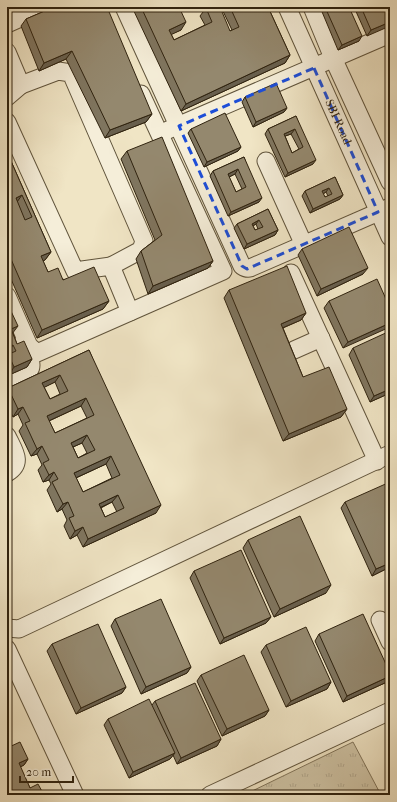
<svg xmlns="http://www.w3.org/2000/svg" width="397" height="802" font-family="'IM FELL French Canon',serif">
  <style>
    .grass { fill: url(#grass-tufts); stroke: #80745a }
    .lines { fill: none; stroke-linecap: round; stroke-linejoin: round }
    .minor-casing { stroke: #60543c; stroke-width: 19 }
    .minor { stroke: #f5eed9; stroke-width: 17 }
    .wall { fill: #7f755f; stroke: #30230f; fill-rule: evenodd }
    .shaded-wall { fill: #685f4d; stroke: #30230f }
    .building { fill: #94886e; stroke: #30230f; fill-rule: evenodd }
    .marked { fill: none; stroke: #1d4ed8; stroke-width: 3; stroke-dasharray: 8 5; stroke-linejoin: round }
    .labels { text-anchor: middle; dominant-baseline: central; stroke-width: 3; stroke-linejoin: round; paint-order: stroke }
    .street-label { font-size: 12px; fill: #30230f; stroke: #f5eed9 }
  </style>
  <defs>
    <pattern id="grass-tufts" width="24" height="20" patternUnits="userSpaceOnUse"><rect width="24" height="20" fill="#cfc4a6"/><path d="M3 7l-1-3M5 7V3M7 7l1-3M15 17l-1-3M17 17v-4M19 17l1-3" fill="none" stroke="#b2a88e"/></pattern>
  </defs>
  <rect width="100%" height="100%" fill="#f0e5c5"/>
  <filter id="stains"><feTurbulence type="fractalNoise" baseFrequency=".005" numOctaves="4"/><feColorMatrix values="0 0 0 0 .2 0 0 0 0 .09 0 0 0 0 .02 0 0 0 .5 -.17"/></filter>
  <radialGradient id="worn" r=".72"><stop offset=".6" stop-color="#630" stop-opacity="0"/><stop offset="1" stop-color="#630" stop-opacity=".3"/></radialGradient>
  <path class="grass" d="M353,742L381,795H244Z"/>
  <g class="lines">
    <g class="minor-casing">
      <g id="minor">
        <path d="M124,7L242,266C245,268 247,269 250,268L390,207"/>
        <path id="s1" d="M287,7L390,237"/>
        <path d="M312,7L333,58L390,182"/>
        <path d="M7,24L45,7"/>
        <path d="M7,52L21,85L7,97"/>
        <path d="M21,85L58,71L71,73L144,241L141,250L111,266"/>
        <path d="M7,122L75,271L111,266L130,312"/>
        <path d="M168,130L390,34"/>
        <path d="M266,161L304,245"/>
        <path d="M291,273L377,461"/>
        <path d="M7,296L29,346L37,353L223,271L141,94"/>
        <path d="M294,350L321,338"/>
        <path d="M7,384C35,370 36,371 23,342"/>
        <path d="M7,436C14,451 24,463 7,473"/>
        <path d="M380,620L390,642"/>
        <path d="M7,628L19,629L390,454"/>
        <path d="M7,649L75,795"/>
        <path d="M210,795L390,711"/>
      </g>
    </g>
    <use href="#minor" class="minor"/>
  </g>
  <path class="wall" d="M54,7L152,114L146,122L105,138L66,59L39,71L21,26L26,19Z
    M132,7H179L181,30L171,34L174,40L205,25L200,16L206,8L230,31L232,30L221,7H268L290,55L285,63L181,111Z
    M320,7H349L359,41L338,50Z
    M354,7H390L367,36Z
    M245,97L287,108L284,112L253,127L242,102Z
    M296,116L313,164L285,177L265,134L268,129ZM291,134L299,149L292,153L285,136Z
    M191,129L241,147L238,151L204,167L188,133Z
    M127,151L213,261L208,268L148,294L136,259L141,251L155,240L121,159Z
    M7,152L51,252L45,260L43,261L48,272L109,301L103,309L37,338L7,270Z
    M244,157L259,202L228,216L210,176L213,171ZM235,174L242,189L236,192L229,177Z
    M335,177L343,195L340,199L310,213L302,196L305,191ZM326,192L328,196L325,197L323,194Z
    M268,209L278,230L275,235L244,249L234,228L237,224ZM256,224L258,229L255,230L253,226Z
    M302,249L363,274L317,296L298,255Z
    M229,290L306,313L301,320L283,328L303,377L347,409L341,417L283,441L224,298Z
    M329,301L390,308L343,348L324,308Z
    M7,310L13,333L17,344L32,359L27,367L9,375L7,371V355L8,354V353H7Z
    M353,348L390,393L370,402L349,355Z
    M89,350L156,513L83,547L77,535L70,539L64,526L67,520L62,509L57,512L47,490L51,484L49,480L43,482L38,470L42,465L37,454L31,456L19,431L23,425L18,414L13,417L7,405V389L8,388ZM55,382L60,394L50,399L44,387ZM81,406L87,418L55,433L49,421ZM82,443L87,453L78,458L73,447ZM106,464L112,478L83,492L76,478ZM112,502L117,512L105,517L101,508Z
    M345,502L390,567L372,576L341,508Z
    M248,540L326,593L274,617L243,548Z
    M194,571L271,617L266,623L220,644L190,578Z
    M115,619L191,667L187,673L141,694L111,626Z
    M319,634L387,682L343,702L315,641Z
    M52,644L126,687L122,693L76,714L47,651Z
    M266,645L331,682L327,689L286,707L261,652Z
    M201,675L269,710L265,716L222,736L197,681Z
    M155,701L221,739L217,746L177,764L173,755L170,759L129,778L104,725L108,719L152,705Z
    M7,748L28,759L24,765L20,767L30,788L44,795H7Z"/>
  <path class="shaded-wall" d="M186,22L181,30L164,38L169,30Z
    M390,22V26L367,36L371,30Z
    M362,36L359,41L338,50L342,45Z
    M72,51L66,59L39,71L44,63Z
    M290,55L285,63L181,111L186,104Z
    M287,108L284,112L253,127L256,122Z
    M152,114L146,122L105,138L110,130Z
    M295,129L291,134L280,138L284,134Z
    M241,147L238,151L204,167L207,162Z
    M316,160L313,164L285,177L288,173Z
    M238,169L235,174L225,179L228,174Z
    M329,188L326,192L319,196L322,191Z
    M22,195L17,202L16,198Z
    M343,195L340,199L310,213L313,209Z
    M262,198L259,202L228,216L231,212Z
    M259,220L256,224L248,228L252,224Z
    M278,230L275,235L244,249L247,244Z
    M51,252L45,260L35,264L41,256Z
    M213,261L208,268L148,294L153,286Z
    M368,268L363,274L317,296L321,289Z
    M109,301L103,309L37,338L42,330Z
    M306,313L301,320L275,331L281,324Z
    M390,323V327L343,348L348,342Z
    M18,326L12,334L11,329Z
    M13,345L8,353H7V348Z
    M32,359L27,367L9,375L14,367Z
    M60,375L55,382L37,391L42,383Z
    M390,389V393L370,402L374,396Z
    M86,398L81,406L42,424L47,416Z
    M23,407L18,414L13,417L18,409Z
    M347,409L341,417L283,441L289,434Z
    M87,435L82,443L66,450L71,443Z
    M42,446L37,454L31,456L37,449Z
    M111,456L106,464L69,481L74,473Z
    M54,472L49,480L43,482L49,475Z
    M118,495L112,502L93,511L99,504Z
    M68,502L62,509L57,512L63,504Z
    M161,505L156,513L83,547L88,539Z
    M83,527L77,535L70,539L75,531Z
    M390,563V567L372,576L376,569Z
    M331,585L326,593L274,617L280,609Z
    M271,617L266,623L220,644L224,638Z
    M191,667L187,673L141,694L146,687Z
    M390,676V678L387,682L343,702L347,696Z
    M331,682L327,689L286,707L291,701Z
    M126,687L122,693L76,714L81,708Z
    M269,710L265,716L222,736L227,729Z
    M221,739L217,746L177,764L181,758Z
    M175,753L170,759L129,778L133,772Z
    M28,759L24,765L14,770L19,763Z
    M20,792L18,795H13Z"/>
  <path class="building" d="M54,7H107L152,114L110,130L72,51L44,63L26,19Z
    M141,7H179L186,22L169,30L174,40L212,22L206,8L209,7H220L230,31L239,27L230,7H268L290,55L186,104Z
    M325,7H349L362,36L342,45Z
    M361,7H390V22L371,30Z
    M276,83L287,108L256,122L245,97Z
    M225,113L241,147L207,162L191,129Z
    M296,116L316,160L288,173L268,129ZM295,129L303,147L292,153L284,134Z
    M162,137L213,261L153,286L141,251L162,235L127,151Z
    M7,152L51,252L41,256L48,272L58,268L63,280L94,267L109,301L42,330L7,250ZM22,195L32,217L25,220L16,198Z
    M244,157L262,198L231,212L213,171ZM238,169L246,187L236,192L228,174Z
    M335,177L343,195L313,209L305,191ZM329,188L332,194L325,197L322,191Z
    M268,209L278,230L247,244L237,224ZM259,220L263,227L255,230L252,224Z
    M349,227L368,268L321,289L302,249Z
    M287,266L306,313L281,324L303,377L329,367L347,409L289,434L229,290Z
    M377,279L390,308V323L348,342L329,301Z
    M10,309L18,326L11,329L17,344L24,341L32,359L14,367L10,358L7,360V355L16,351L13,345L7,348V310Z
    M390,331V389L374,396L353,348Z
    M89,350L161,505L88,539L83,527L75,531L69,518L74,516L68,502L63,504L52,482L58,479L54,472L49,475L43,463L49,460L42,446L37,449L25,423L30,421L23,407L18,409L8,388ZM60,375L68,391L50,399L42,383ZM86,398L94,415L55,433L47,416ZM87,435L95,450L78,458L71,443ZM111,456L120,475L83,492L74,473ZM118,495L124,508L105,517L99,504Z
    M390,482V563L376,569L345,502Z
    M300,516L331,585L280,609L248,540Z
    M241,550L271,617L224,638L194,571Z
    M161,599L191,667L146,687L115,619Z
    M363,614L390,673V676L347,696L319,634Z
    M98,624L126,687L81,708L52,644Z
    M306,627L331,682L291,701L266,645Z
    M244,655L269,710L227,729L201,675Z
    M195,683L221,739L181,758L155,701Z
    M149,699L175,753L133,772L108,719Z
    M7,716L9,721L7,722Z
    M20,742L28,759L19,763L30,788L38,784L44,795H22L20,792L13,795H7V771L10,770L7,764V748Z"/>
  <path class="marked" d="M314,68L378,212L247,269L242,266L179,126Z"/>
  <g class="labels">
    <g class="street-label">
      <text stroke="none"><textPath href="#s1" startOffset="126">SBI Road</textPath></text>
    </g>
  </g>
  <rect width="397" height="802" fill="none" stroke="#f0e5c5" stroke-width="24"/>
  <rect x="8" y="8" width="381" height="786" fill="none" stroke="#30230f" stroke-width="2"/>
  <rect x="12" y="12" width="373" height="778" fill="none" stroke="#30230f"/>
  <path d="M20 776v6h53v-6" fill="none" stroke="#30230f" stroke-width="2"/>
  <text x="26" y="776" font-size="12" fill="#30230f" stroke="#f5eed9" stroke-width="3" paint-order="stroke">20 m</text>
  <rect width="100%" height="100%" filter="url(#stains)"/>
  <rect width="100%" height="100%" fill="url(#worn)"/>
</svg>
